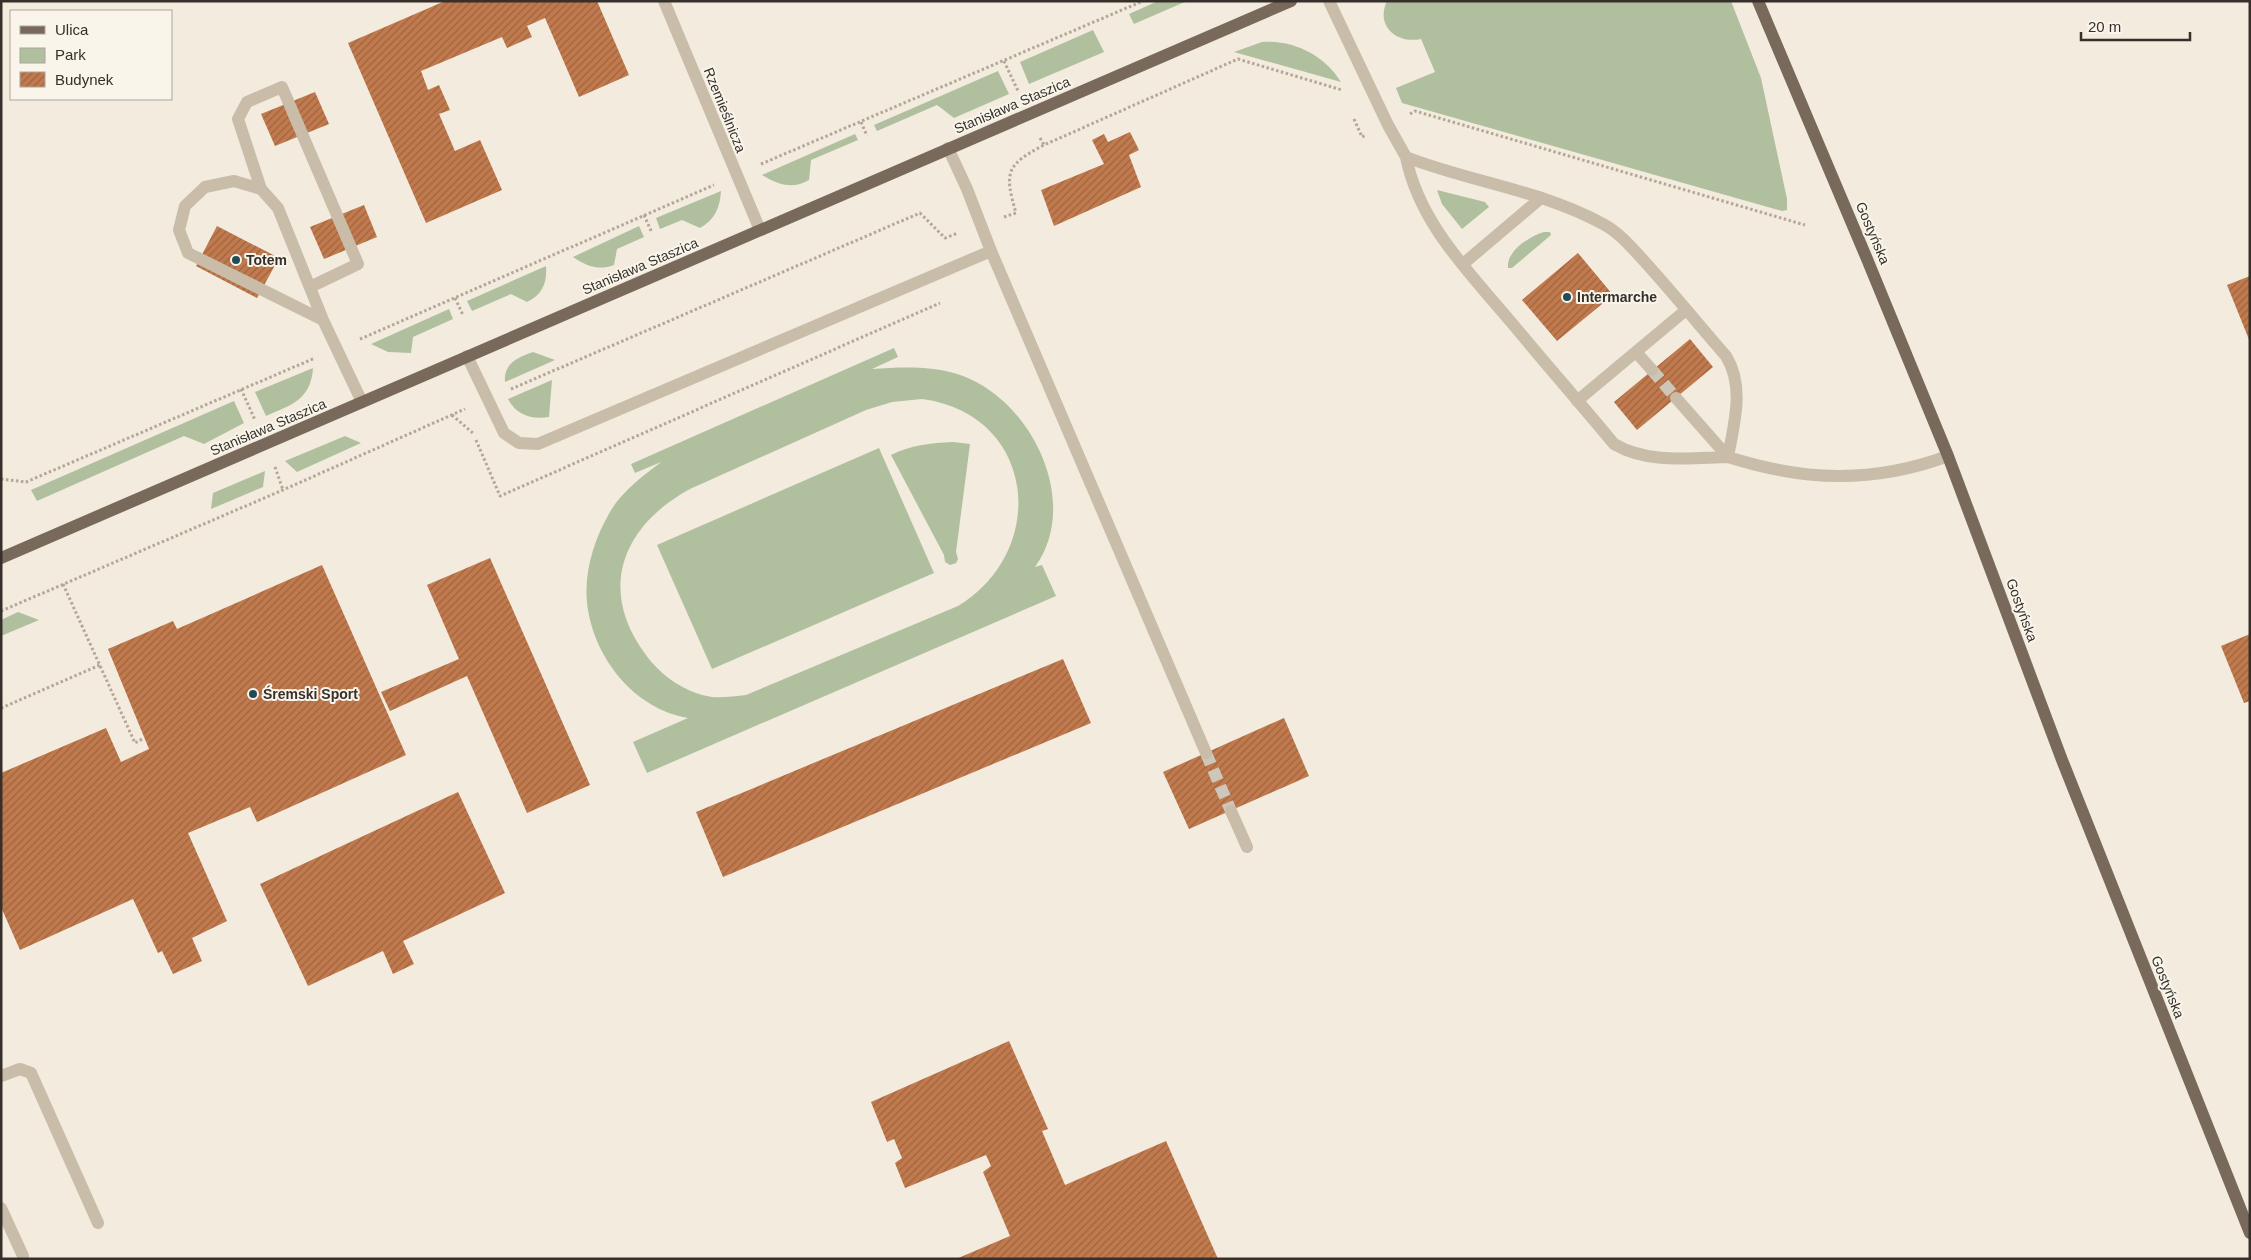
<svg xmlns="http://www.w3.org/2000/svg" width="2251" height="1260" font-family="Helvetica,sans-serif">
  <style>
    .green { fill: #b0c09f; fill-rule: evenodd }
    .building { fill: url(#building-hatch) }
    .lines { fill: none; stroke-linecap: round; stroke-linejoin: round }
    .minor-tunnel { stroke: #cdc6ba; stroke-width: 12; stroke-dasharray: 12 6; stroke-linecap: butt }
    .path { stroke: #b5a795; stroke-width: 3; stroke-dasharray: 2.5 2.5; stroke-linecap: butt }
    .minor { stroke: #c9bdaa; stroke-width: 12 }
    .major { stroke: #79695b; stroke-width: 12 }
    .poi-dot { fill: #214c57; stroke: #f9f5eb; stroke-width: 2 }
    .labels { text-anchor: middle; dominant-baseline: central; stroke-width: 4; stroke-linejoin: round; paint-order: stroke }
    .street-label { font-size: 14px; fill: #37302a; stroke: #f9f5eb }
    .poi-label { font-size: 14px; font-weight: bold; fill: #37302a; stroke: #f9f5eb; text-anchor: start }
  </style>
  <defs>
    <pattern id="building-hatch" width="6" height="6" patternUnits="userSpaceOnUse" patternTransform="scale(1.25)"><rect width="6" height="6" fill="#c17a4d"/><path d="M-1 1l2-2M0 6l6-6M5 7l2-2" fill="none" stroke="#9e6440"/></pattern>
  </defs>
  <rect width="100%" height="100%" fill="#f2ebde"/>
  <path class="green" d="M1158,1H1187L1134,24L1129,14Z
    M1387,1H1731L1761,78L1787,199V210L1782,211L1402,103L1396,88L1435,72L1421,39C1397,44 1375,26 1387,1Z
    M1093,30L1104,52L1029,84L1020,62Z
    M1262,42C1294,40 1324,55 1341,82L1234,52Z
    M998,71L1009,94L954,118L937,105L877,131L874,125Z
    M855,134L858,140L811,160L809,180C792,190 777,184 762,175Z
    M1437,190L1485,202L1489,207L1462,229L1442,204Z
    M721,191C720,207 715,220 700,228L682,220L660,229L656,218Z
    M639,226L644,237L617,249L614,265C599,271 586,266 573,257Z
    M1544,232H1550L1551,235L1512,268H1508C1506,251 1530,236 1544,232Z
    M546,266C547,283 543,294 527,302L511,294L472,311L467,301Z
    M449,309L453,319L413,337L411,353L388,352L371,344Z
    M894,348L898,357L872,369C905,367 939,365 970,379C1035,408 1080,505 1035,567L1042,565L1056,596L647,773L633,742L688,718C634,709 593,657 587,603C584,572 594,539 610,512C622,491 642,477 661,462L635,473L631,464ZM922,399C1036,414 1050,550 958,606L746,695C735,696 723,698 712,697C686,693 661,676 646,655C597,590 622,526 690,489L866,410L892,402Z
    M533,352L555,360L505,382C503,363 519,357 533,352Z
    M313,368C311,400 291,405 266,416L255,392Z
    M552,380L549,417C532,420 516,415 508,399Z
    M234,401L244,423L204,444L184,436L37,501L31,490Z
    M345,436L361,443L297,472L285,461Z
    M953,442L970,444L956,552L958,559L956,563L950,565L945,562L944,555L891,455C911,445 930,443 953,442Z
    M879,448L934,573L712,669L657,545Z
    M265,471L263,487L211,509L213,493Z
    M18,612L39,620L1,636V620Z"/>
  <path class="building" d="M445,1H597L629,75L579,97L545,18L527,26L532,37L507,48L502,37L421,71L428,90L439,85L450,110L439,114L455,151L480,140L502,190L426,223L348,43Z
    M315,92L329,124L275,146L261,114Z
    M1130,132L1139,150L1129,155L1141,187L1054,226L1041,190L1104,164L1092,140L1104,134L1108,142Z
    M364,205L377,237L324,259L310,227Z
    M217,226L279,258L257,298L196,266Z
    M1578,253L1613,295L1557,341L1522,300Z
    M2250,276V342L2227,285Z
    M1690,339L1713,367L1637,430L1614,402Z
    M490,558L590,785L527,813L467,676L390,711L381,692L459,659L427,585Z
    M322,565L406,755L257,822L250,807L188,833L227,921L192,938L202,961L173,974L162,951L158,953L133,899L20,950L1,907V773L106,728L121,762L149,749L108,649L173,621L177,629Z
    M2250,634V701L2244,703L2221,646Z
    M1063,659L1091,723L723,877L696,812Z
    M1284,718L1309,776L1189,829L1163,772Z
    M458,792L505,893L403,941L414,964L393,974L383,951L308,986L260,884Z
    M1009,1041L1048,1129L1042,1131L1065,1185L1166,1141L1218,1259H956L1010,1236L983,1172L991,1166L986,1155L905,1188L895,1163L902,1158L894,1139L887,1142L871,1102Z"/>
  <g class="lines">
    <path class="minor-tunnel" d="M1652,370L1676,398
      M1206,753L1231,811"/>
    <path class="path" d="M1004,61L1018,91
      M1410,114L1415,111L1805,225
      M1354,119L1362,137L1366,135
      M861,122L867,136
      M1040,138L1044,145L1238,59L1342,90
      M761,164L1143,1
      M644,215L652,233
      M1004,217L1016,213C1004,172 1006,165 1044,145
      M455,298L463,315
      M360,339L714,185
      M241,389L255,420
      M511,389L920,213L945,238L958,233
      M452,415L474,434
      M476,440L500,496L940,303
      M275,467L283,490
      M1,479L26,482L315,358
      M63,584L135,743L144,738
      M1,611L283,490L465,409
      M1,708L100,665"/>
    <path class="minor" d="M664,1L760,230
      M1329,1L1388,125L1406,157C1470,182 1541,190 1603,224C1620,233 1632,248 1645,262C1673,293 1699,325 1726,356C1745,387 1734,423 1728,457C1804,481 1872,484 1948,456
      M1406,157C1419,223 1469,272 1511,322C1545,363 1580,403 1614,444C1648,464 1690,458 1728,457
      M261,189L238,119L247,102L282,87L358,264L310,287
      M991,251L1206,753
      M1463,264L1541,198
      M323,320L278,208L261,189L234,181L205,187L185,206L179,230L188,253L323,320L362,402
      M1636,352L1652,370
      M467,356L504,433L519,443L538,444L991,251L967,189L948,148
      M1676,398L1728,457
      M1577,401L1686,310
      M1231,811L1247,847
      M1,1076L20,1069L31,1073L98,1223
      M1,1208L23,1256"/>
    <path class="major" d="M1758,1L1867,259L1948,456L2062,760L2250,1233
      M1,558L1291,1"/>
  </g>
  <g class="poi-dot">
    <circle cx="236" cy="260" r="5"/>
    <circle cx="1567" cy="297" r="5"/>
    <circle cx="253" cy="694" r="5"/>
  </g>
  <g class="labels">
    <g class="street-label">
      <text transform="translate(1012 105) rotate(-23)">Stanisława Staszica</text>
      <text transform="translate(725 110) rotate(68)">Rzemieślnicza</text>
      <text transform="translate(1873 233) rotate(67)">Gostyńska</text>
      <text transform="translate(640 266) rotate(-23)">Stanisława Staszica</text>
      <text transform="translate(268 427) rotate(-23)">Stanisława Staszica</text>
      <text transform="translate(2022 610) rotate(70)">Gostyńska</text>
      <text transform="translate(2168 987) rotate(68)">Gostyńska</text>
    </g>
    <g class="poi-label">
      <text x="246" y="260">Totem</text>
      <text x="1577" y="297">Intermarche</text>
      <text x="263" y="694">Śremski Sport</text>
    </g>
  </g>
  <rect width="2251" height="1260" fill="none" stroke="#37302a" stroke-width="5"/>
  <rect x="10" y="10" width="162" height="90" fill="#f9f5eb" stroke="#aba69e"/>
  <rect x="20" y="26" width="25" height="8" fill="#79695b" stroke="#aba69e"/>
  <text x="55" y="35" font-size="15" fill="#37302a">Ulica</text>
  <rect x="20" y="48" width="25" height="15" fill="#b0c09f" stroke="#aba69e"/>
  <text x="55" y="60" font-size="15" fill="#37302a">Park</text>
  <rect x="20" y="72" width="25" height="15" fill="url(#building-hatch)" stroke="#aba69e"/>
  <text x="55" y="85" font-size="15" fill="#37302a">Budynek</text>
  <path d="M2081 32v8h109v-8" fill="none" stroke="#37302a" stroke-width="2.5"/>
  <text x="2088" y="32" font-size="15" fill="#37302a" stroke="#f9f5eb" stroke-width="4" paint-order="stroke">20 m</text>
</svg>
